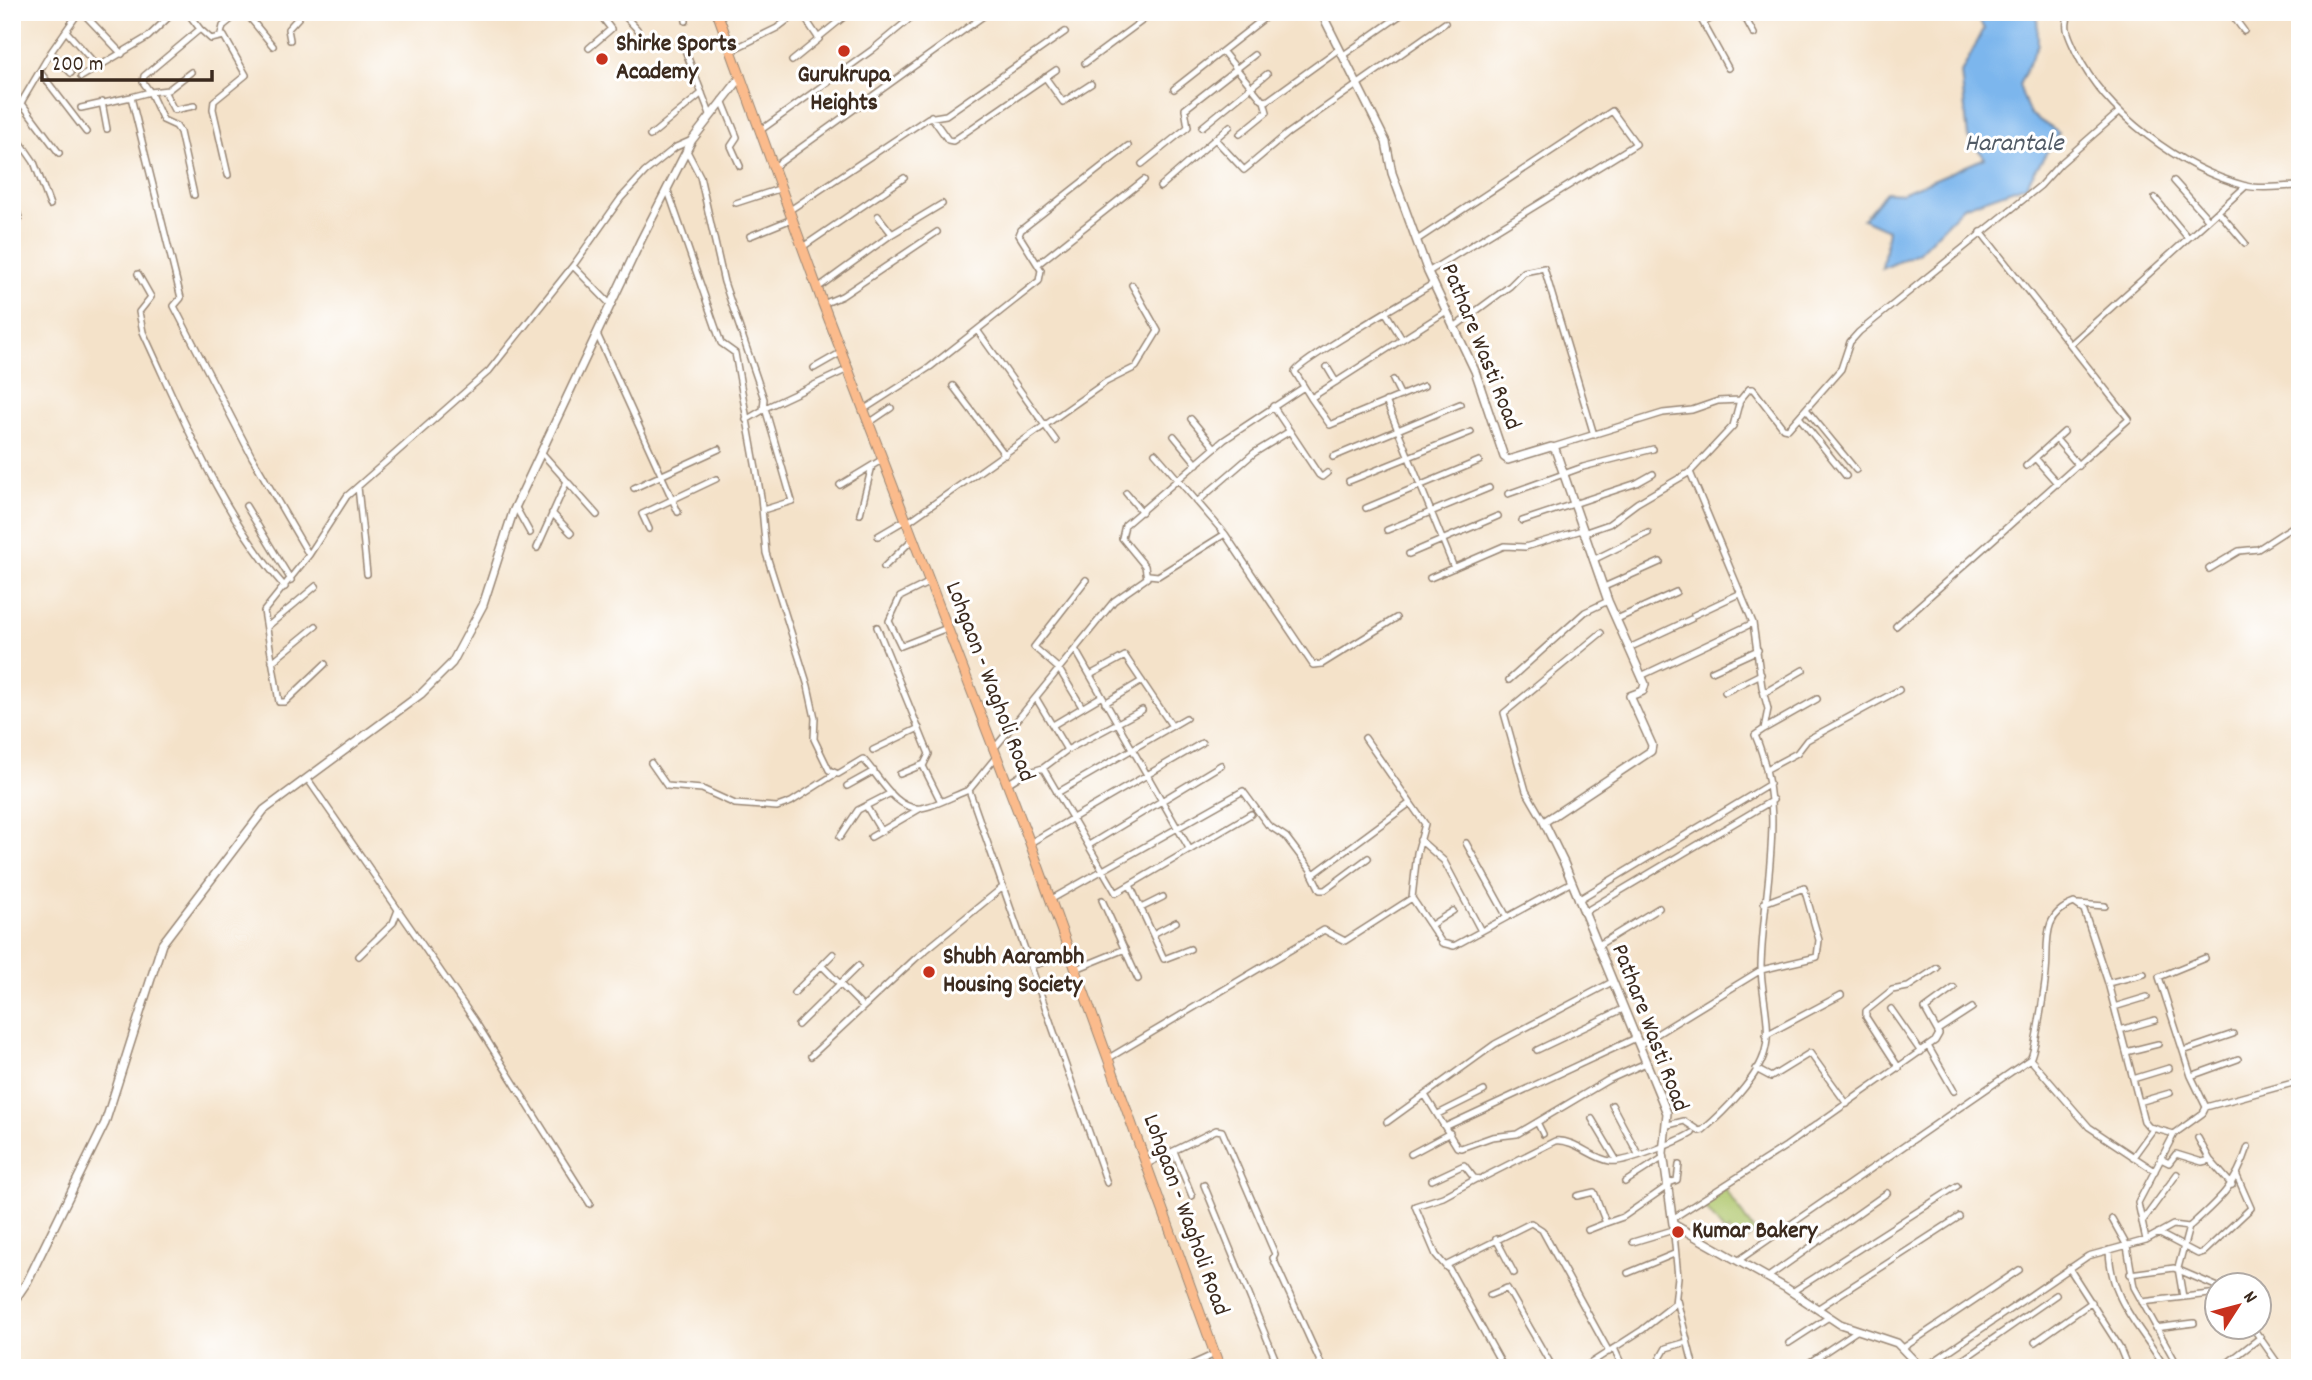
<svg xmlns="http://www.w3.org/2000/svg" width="2312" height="1380" font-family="Dekko,sans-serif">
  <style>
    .green { fill: #aec66b; stroke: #747844; stroke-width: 2 }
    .water { fill: #7cb6ed; stroke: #5c7086; stroke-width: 2 }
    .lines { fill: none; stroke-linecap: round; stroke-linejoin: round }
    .minor-casing { stroke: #988674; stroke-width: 8 }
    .tertiary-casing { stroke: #988674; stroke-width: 10 }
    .primary-casing { stroke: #988674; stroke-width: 11 }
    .minor { stroke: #fff; stroke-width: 5 }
    .tertiary { stroke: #fff; stroke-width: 7 }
    .primary { stroke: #fbbb8c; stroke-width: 9 }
    .poi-dot { fill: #c8321e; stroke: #fff; stroke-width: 2.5 }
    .labels { text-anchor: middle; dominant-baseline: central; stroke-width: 6; stroke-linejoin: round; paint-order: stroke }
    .poi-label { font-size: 24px; font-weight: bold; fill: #3b2a1e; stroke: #fff; text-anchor: start }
    .street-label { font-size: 24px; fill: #3b2a1e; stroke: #fff }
    .water-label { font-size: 26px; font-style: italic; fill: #525b66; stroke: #fff }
  </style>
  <rect width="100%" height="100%" fill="#fff"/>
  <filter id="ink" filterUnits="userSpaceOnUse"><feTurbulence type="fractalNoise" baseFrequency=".0143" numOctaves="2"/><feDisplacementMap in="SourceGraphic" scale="14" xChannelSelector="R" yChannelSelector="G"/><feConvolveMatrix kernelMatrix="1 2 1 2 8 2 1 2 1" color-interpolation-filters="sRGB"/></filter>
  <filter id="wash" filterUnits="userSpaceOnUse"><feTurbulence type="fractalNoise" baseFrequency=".00686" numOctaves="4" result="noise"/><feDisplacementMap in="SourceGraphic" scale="28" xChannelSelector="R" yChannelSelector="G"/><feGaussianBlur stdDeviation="1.57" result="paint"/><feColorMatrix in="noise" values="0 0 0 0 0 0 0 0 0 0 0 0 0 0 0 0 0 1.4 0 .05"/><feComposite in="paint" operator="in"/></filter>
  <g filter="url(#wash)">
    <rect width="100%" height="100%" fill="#f4e2c9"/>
    <path class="green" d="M1725,1188L1755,1233L1739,1245L1729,1230L1725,1233L1703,1205Z"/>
    <path class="water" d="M1975,12H2037L2038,44L2019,85L2029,113L2059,133L2026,185L1963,207L1918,253L1882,269L1888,230L1863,219L1886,192L1902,193L1985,158L1968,137L1961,73L1984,29Z"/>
  </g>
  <g filter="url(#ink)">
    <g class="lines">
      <g class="minor-casing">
        <path id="minor" d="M82,12L122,54
          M187,12L200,29L144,76L143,82L150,92L131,97L181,298L174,306L252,457L309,555L347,496L489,371L575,263L621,198L645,172L676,147L692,140
          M245,12L273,46
          M621,12L637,29
          M685,12L686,21
          M1697,12L1728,68
          M1742,12L1754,34
          M2070,12C2062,27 2070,38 2076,52C2105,113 2181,169 2246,186C2262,190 2283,186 2300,186
          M2230,12L2244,31
          M1703,23L1723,12
          M200,29L211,39L224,36L246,75L214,101L213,109L228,175
          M66,31L98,67
          M221,34L223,26L240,12
          M818,38L850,12
          M290,40L288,29L299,17L295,12
          M683,45L710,114
          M589,48L611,29L598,12
          M732,50L777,28L798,12
          M51,52L71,73
          M1223,52L1262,100L1267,101L1339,49
          M1342,56L1405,12
          M792,61L819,39L801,12
          M1085,63L1154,12
          M40,72L86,132
          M191,72L168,90L150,92L163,120L176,126L180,132L194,195
          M81,77L148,37L174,12
          M1045,77L1063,102L1091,84
          M1174,89L1272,12
          M164,91L174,110L194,106
          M722,100L737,137L731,146L740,166
          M102,102L107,129
          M23,105L59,153
          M81,108L131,97
          M931,116L948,140L953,141L1056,70
          M12,118L51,52L79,12
          M1202,127L1267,74
          M12,130L34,162L50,205
          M761,130L872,50L918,12
          M1240,134L1267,112L1264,101
          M650,136L702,93
          M1215,139L1230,126
          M686,149L700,176L724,282L764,399L763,410L746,420
          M1142,164L1188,127L1185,109L1254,55
          M774,167L989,12
          M2174,181L2208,219
          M1160,187L1215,139L1244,170L1287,134L1445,23
          M667,188L721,343L735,353L761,497L766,553L808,686L815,718L814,739L829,770L838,774L863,759C878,774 895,811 921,808C936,806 955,795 969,790
          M12,196L19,218
          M2155,198L2188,238
          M736,203L782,188
          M790,210L928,118L946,115L1065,32
          M2218,211L2245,243
          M878,216L892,234
          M750,236L792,219
          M1417,240L1612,111L1636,144L1428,272
          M804,246L904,178
          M1038,264L1144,180
          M573,266L611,305
          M138,274L151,297L139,312L143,332C184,420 221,514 285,587
          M1434,283C1414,296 1299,361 1295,372L1311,398L1445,312
          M819,287L892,234L942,204
          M823,304L842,296L937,232
          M1386,313L1402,339
          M1453,328L1510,286L1524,272L1544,268L1594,435
          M977,330L1056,441
          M597,334L678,512
          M2071,344L2246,186
          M1327,367L1336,382
          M814,368L842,352
          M1393,380L1401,396
          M953,386L1005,455
          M1311,398L1330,425L1424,386
          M1386,401L1454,568
          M1273,406L1319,475L1322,477L1327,473
          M1806,409L1856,470
          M863,410L930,367L1039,281L1041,270L1019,235L1021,230L1128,146
          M1799,417L1846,476
          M1191,419L1215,448
          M869,423L891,408
          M1174,436L1197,464
          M2056,439L2079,466
          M1553,447L1663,413L1692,410L1718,401L1740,400
          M541,452L597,515
          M1155,453L1225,534L1313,665L1322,664L1396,618
          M1333,457L1460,404
          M2035,458L2058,484
          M2026,466L2064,432
          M1349,481L1471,432
          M840,485L883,459
          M358,487L367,574
          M634,488L719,449
          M1126,493L1142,512
          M1508,494L1583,467L1653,449
          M1197,502L1254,453L1290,431
          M246,506L291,580
          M515,506L530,533
          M1366,508L1479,461
          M763,510L792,501L765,408L848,369
          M552,513L571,533
          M860,514L872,466
          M1522,521L1637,483L1653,474
          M908,522L1106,382L1136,367L1158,331L1132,285
          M649,529L642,514L716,479
          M1387,530L1489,488
          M1583,533L1609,524L1637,503L1690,472
          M878,536L907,519
          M537,548L567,481
          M1409,554L1498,516
          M309,555L264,611L279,702H285L325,664
          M1593,560L1648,533
          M884,567L914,538
          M2209,569L2239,551L2258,549L2300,522
          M1149,575L1158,576L1225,534
          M1430,578L1504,546L1525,547L1582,530
          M930,582L900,597L889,621L901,646L947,628
          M1604,587L1660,562
          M1694,615L1741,593
          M1617,619L1676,592
          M1896,626L2129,419L1981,232
          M267,627L316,586
          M877,627L929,754L923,766L940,800
          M1629,648L1691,619
          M1075,649L1190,850
          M272,662L316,626
          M1712,671L1758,650
          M1090,675L1125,656L1172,726
          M1641,676L1753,623
          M1509,680L1585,612L1608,601
          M1725,692L1761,674
          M1764,693L1803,670
          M1036,698L1067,750
          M1105,703L1142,681
          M1082,707L1059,669L1034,647L1086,580
          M1142,710L1067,750L1043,768L1116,893L1251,814
          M1053,725L1102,696
          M1764,729L1817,699
          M1365,738L1425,824L1417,853L1412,898
          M873,750L919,728
          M993,750L1114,601L1147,578L1145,566L1122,538L1125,525L1224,440L1304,387
          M996,757L969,790L1107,1183
          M651,763L667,786L702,789L735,804L777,807L791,802L835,774
          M1767,769L1797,753L1807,740L1899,690
          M900,774L924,764
          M307,778L475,1021L590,1204
          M1007,784L1023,774L1043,768
          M847,786L874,771
          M1057,793L1186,718
          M866,806L881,831
          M1544,822L1526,791L1504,713L1601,633
          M840,837L858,810L891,793
          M871,837L921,808
          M1420,840L1444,861L1481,931
          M1030,843L1202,743
          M1466,843L1507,917
          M1089,845L1221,765
          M1312,874L1320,890H1325L1368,858
          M1130,885L1164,959L1190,949
          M1050,900L1243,791L1268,825L1286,837L1314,874L1410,803
          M1102,900L1138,979
          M1578,900L1770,784
          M2078,904L2105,906
          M1141,908L1163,897
          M1583,913L1773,800
          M1431,925L1453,911
          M1153,934L1176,922
          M1597,946L1659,908
          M359,956L393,923L398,910
          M822,966L863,1007
          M1031,966L1070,954
          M1076,969L1125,949
          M2108,983L2144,974
          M794,993L833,954
          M2114,1007L2147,997
          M1891,1009L1921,1052
          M798,1025L858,966
          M1938,1030L1972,1008
          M2120,1030L2155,1020
          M1766,1035L1841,995
          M1639,1045L1761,970L1817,957L1819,940L1804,888L1764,903
          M1928,1046L1954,1091
          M1537,1050L1623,1009
          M2183,1051L2233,1034
          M2126,1052L2158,1044
          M811,1056L916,958L1003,887
          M1109,1058L1324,930L1345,941L1412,898L1442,943L1454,946L1570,883
          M2030,1059L2089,1127L2155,1171
          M1899,1068L1866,1017V1011L1892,990L1908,987L1937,968
          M1756,1069L1771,1077L1810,1053L1847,1104
          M2191,1076L2238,1059
          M2133,1079L2169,1068
          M1425,1095L1457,1147L1461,1148L1492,1137L1517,1134L1608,1080L1646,1063
          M2139,1102L2170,1093
          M1612,1105L1638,1154
          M2206,1107L2300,1081
          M1438,1114L1484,1091
          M1592,1119L1617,1161
          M1387,1122L1495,1044L1612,982
          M1537,1122L1543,1134
          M1668,1125L1684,1121L1699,1131L1703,1130C1723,1113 1759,1077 1765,1051C1772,1026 1761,993 1761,966C1763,886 1788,812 1755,735L1764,729L1768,709L1762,687L1753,623L1690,472L1733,426L1740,400L1749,389H1753L1783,428L1788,429L1841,369L1850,342L1859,332L2040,186L2060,164L2118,113
          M1447,1126L1636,1038
          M2174,1134L2203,1113L2206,1107L2191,1076L2159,977L2205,958
          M2198,1138L2210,1160L2232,1185
          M1174,1151L1192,1196
          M1411,1154L1450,1133
          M2133,1157L2154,1128
          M2161,1159L2169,1163L2176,1154L2202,1162L2210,1160
          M1145,1165L1216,1130L1222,1131L1275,1254L1273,1258L1323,1368
          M1432,1180L1464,1165L1474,1178L1480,1179L1555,1141C1575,1139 1591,1158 1610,1161C1625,1164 1679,1141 1692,1133
          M1625,1182L1664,1157
          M1669,1183L1677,1180L1679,1165
          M1204,1185L1279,1368
          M1577,1196L1594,1192L1606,1223L1623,1217L1669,1185
          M1672,1219L1786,1146L1935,1041L1939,1034L1925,1009L1954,988
          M2112,1219L2127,1246L2134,1287L2179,1368
          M2142,1222L2177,1174
          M1588,1230L1606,1223
          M2158,1233L2198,1254L2204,1252L2251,1208L2237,1176
          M1496,1239L1514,1273
          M1633,1242L1673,1230
          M2109,1250C2111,1303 2140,1325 2165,1368
          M1739,1260L2030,1059C2035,1053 2045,986 2046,973C2049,945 2040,915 2074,903L2084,910L2108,983L2144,1121L2149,1127L2174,1134L2138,1203L2146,1240
          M1447,1268L1436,1255L1415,1206L1443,1197L1476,1179
          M2069,1268L2119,1346L2128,1368
          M1628,1273L1674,1254
          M2130,1274L2174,1268L2218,1287
          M1768,1277L1887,1193
          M1792,1292L1957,1186
          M1490,1295L1507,1288L1553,1368
          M2183,1297L2178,1268L2189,1227
          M1677,1300L1694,1368
          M2142,1302L2218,1293
          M1817,1309L1959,1217
          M2155,1328L2194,1323
          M2253,1328L2281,1368
          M2035,1342L2092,1302
          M1789,1343L1829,1317
          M1614,1348L1623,1368
          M1903,1348L2019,1270
          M1184,1368L1215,1354
          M1504,1368L1447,1265L1531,1223L1542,1230L1609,1352
          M1583,1368L1642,1330L1675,1304L1678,1277L1673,1224
          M1645,1368L1658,1362L1666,1348L1687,1342
          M1801,1368L1858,1330
          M1924,1368L2088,1256L2146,1240L2173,1225L2189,1227C2219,1200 2235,1187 2248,1147
          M1951,1368L2056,1295
          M2221,1368L2261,1337"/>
      </g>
      <g class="tertiary-casing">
        <path id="tertiary" d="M1321,12L1386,142L1392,173L1428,272L1475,371L1504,457L1508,460L1551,447L1555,449L1608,601L1645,684L1643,691L1630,696L1652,745L1651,751L1544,822L1564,863L1667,1113L1663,1153L1673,1224L1786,1288L1840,1324L1897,1343L1921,1368
          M12,1304L27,1282L105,1123L162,944L264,810L421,694L452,663L483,605L513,512L641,240L692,140L741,77"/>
      </g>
      <g class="primary-casing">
        <path id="primary" d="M717,12L823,304L1030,843L1220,1368"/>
      </g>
      <use href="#minor" class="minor"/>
      <use href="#tertiary" class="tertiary"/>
      <use href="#primary" class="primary"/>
    </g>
  </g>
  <g class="poi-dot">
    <circle cx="844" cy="51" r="7"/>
    <circle cx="602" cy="59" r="7"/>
    <circle cx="929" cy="972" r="7"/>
    <circle cx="1678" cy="1232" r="7"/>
  </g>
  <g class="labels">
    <g class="poi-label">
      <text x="616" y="45">Shirke Sports<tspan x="616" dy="28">Academy</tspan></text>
      <text x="844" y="76" text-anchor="middle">Gurukrupa<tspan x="844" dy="28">Heights</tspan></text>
      <text x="943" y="958">Shubh Aarambh<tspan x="943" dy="28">Housing Society</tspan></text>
      <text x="1692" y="1232">Kumar Bakery</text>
    </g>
    <g class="street-label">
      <text transform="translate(1480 347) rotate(68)">Pathare Wasti Road</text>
      <text transform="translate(989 682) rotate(69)">Lohgaon - Wagholi Road</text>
      <text transform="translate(1649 1028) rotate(69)">Pathare Wasti Road</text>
      <text transform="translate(1185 1215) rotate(70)">Lohgaon - Wagholi Road</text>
    </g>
    <g class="water-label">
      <text x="2014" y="144">Harantale</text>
    </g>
  </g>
  <rect width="2312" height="1380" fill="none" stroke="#fff" stroke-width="42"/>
  <g transform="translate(2238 1306) rotate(54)"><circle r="33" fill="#ffffff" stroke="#b1aaa5" stroke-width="2"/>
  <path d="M0-5L12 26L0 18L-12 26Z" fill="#c8321e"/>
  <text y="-10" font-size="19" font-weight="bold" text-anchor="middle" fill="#3b2a1e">N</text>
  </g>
  <path d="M42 70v10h170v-10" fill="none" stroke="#3b2a1e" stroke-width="3.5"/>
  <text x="52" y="70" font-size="21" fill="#3b2a1e" stroke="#ffffff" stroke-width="5" paint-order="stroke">200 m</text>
</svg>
